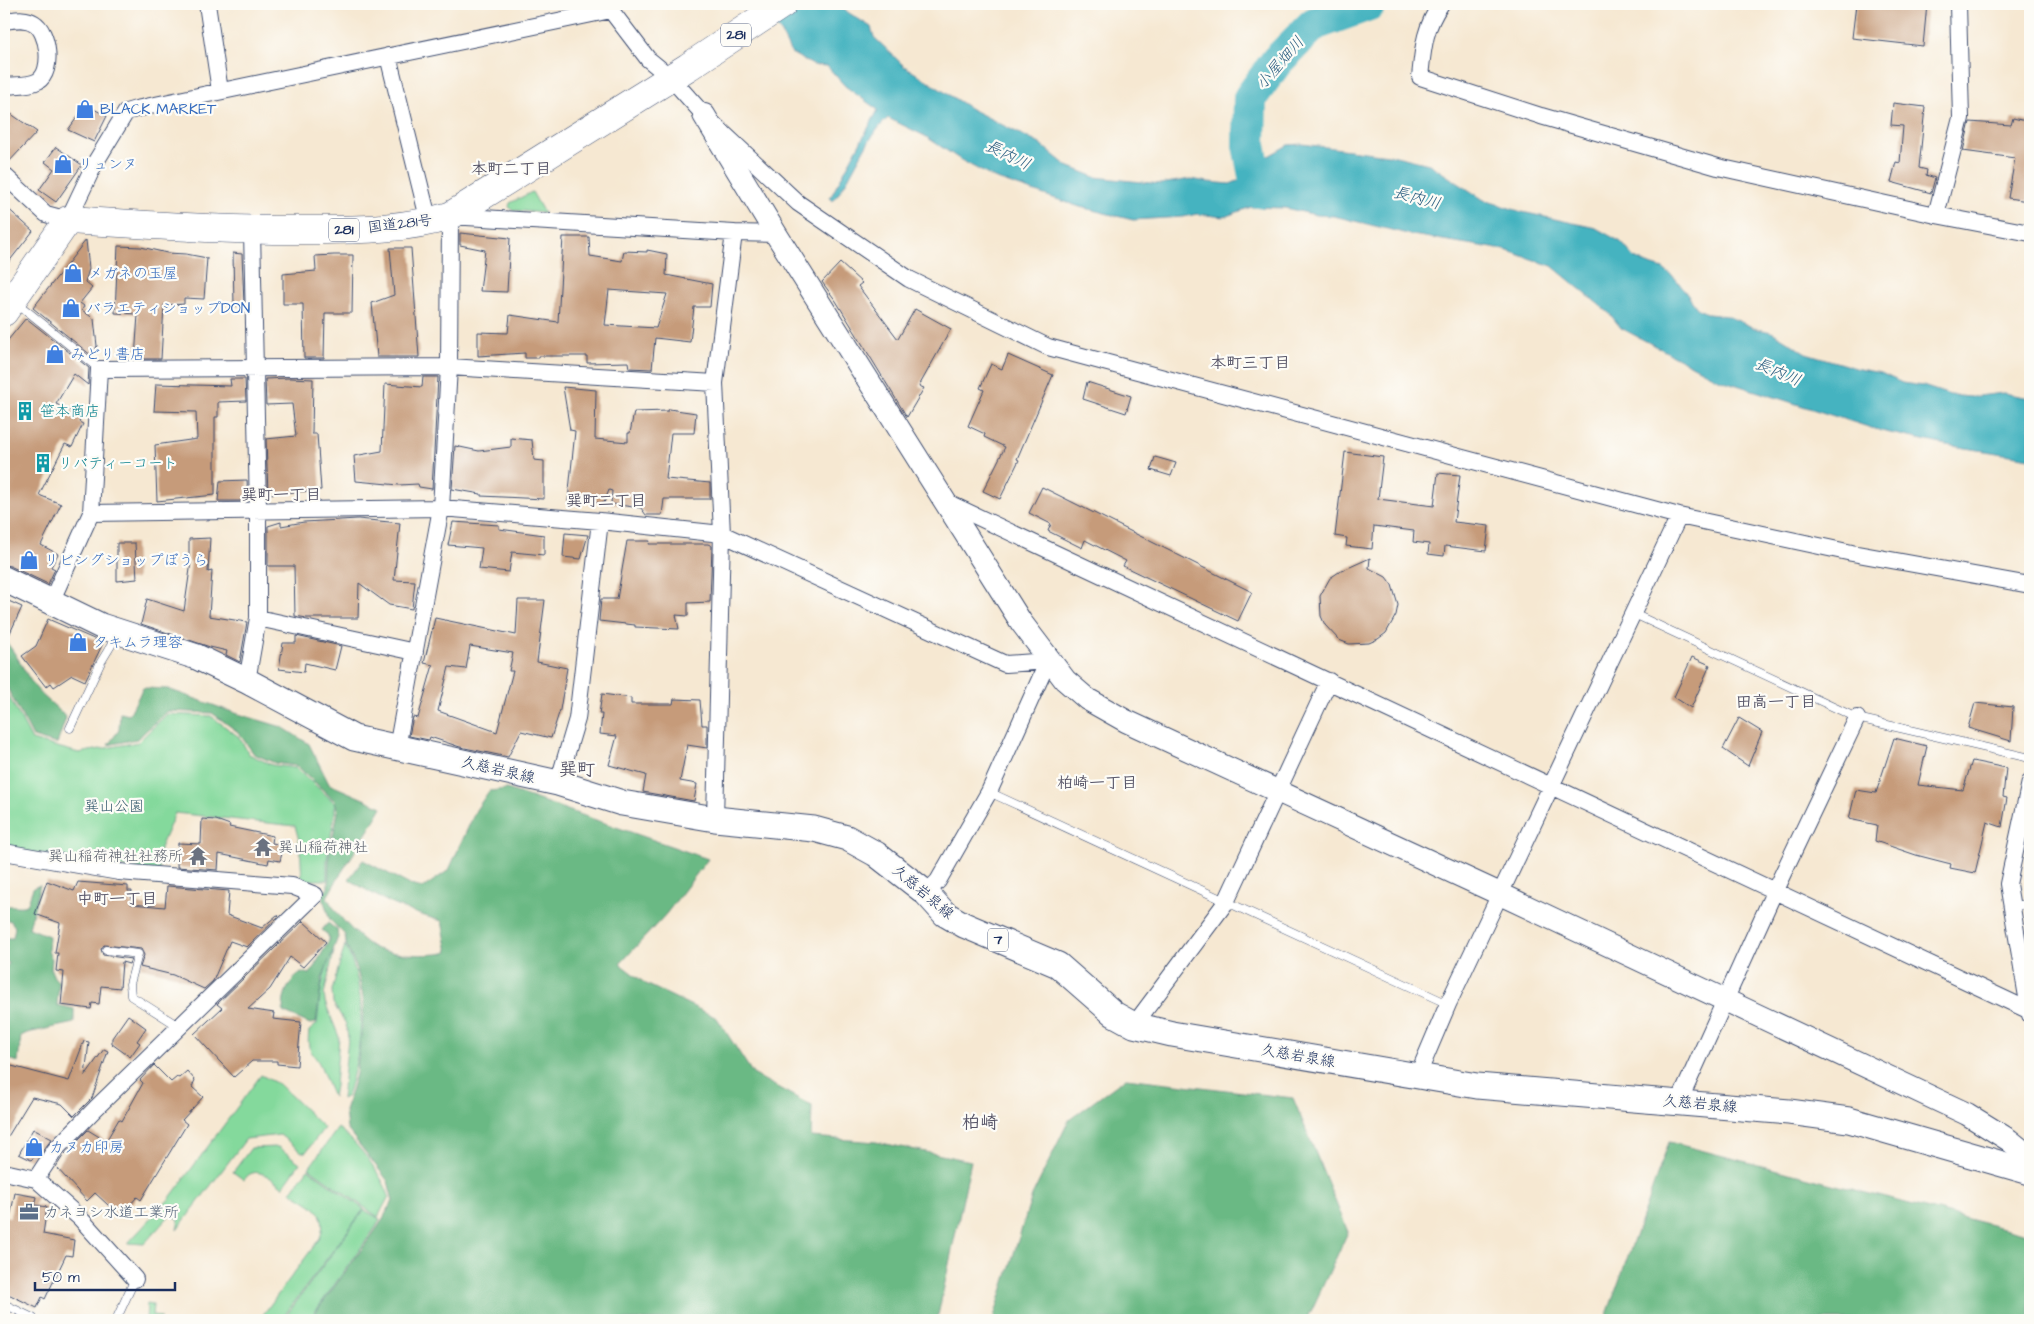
<svg xmlns="http://www.w3.org/2000/svg" width="2034" height="1324" font-family="'Architects Daughter','Klee One',sans-serif">
  <style>
    .green { fill: #84d99c; stroke: #50847d }
    .forest { fill: #6bb984; stroke: #437471 }
    .water { fill: #44b3c0; stroke: #30718f }
    .lines { fill: none; stroke-linecap: round; stroke-linejoin: round }
    .river { stroke: #44b3c0; stroke-width: 34 }
    .building { fill: #c69b7a; fill-rule: evenodd }
    .lane-casing { stroke: #3c4b6f; stroke-width: 9 }
    .street-casing { stroke: #3c4b6f; stroke-width: 18 }
    .secondary-casing { stroke: #3c4b6f; stroke-width: 24 }
    .primary-casing { stroke: #3c4b6f; stroke-width: 27 }
    .highway-casing { stroke: #3c4b6f; stroke-width: 29 }
    .lane { stroke: #fff; stroke-width: 8 }
    .street { stroke: #fff; stroke-width: 16 }
    .secondary { stroke: #fff; stroke-width: 22 }
    .primary { stroke: #fff; stroke-width: 25 }
    .highway { stroke: #fff; stroke-width: 28 }
    .labels { text-anchor: middle; dominant-baseline: central; stroke-width: 4.5; stroke-linejoin: round; paint-order: stroke }
    .shield { fill: #fdfcf7; stroke: #5f6c8c; stroke-width: 1 }
    .shield-label { font-size: 14px; font-weight: bold; fill: #1b2f5e }
    .shop-label { font-size: 15px; fill: #366cbe; stroke: #fdfcf7; text-anchor: start }
    .street-label { font-size: 15px; fill: #1b2f5e; stroke: #fdfcf7 }
    .culture-label { font-size: 15px; fill: #0d838f; stroke: #fdfcf7; text-anchor: start }
    .park-label { font-size: 15px; fill: #355a6e; stroke: #fdfcf7 }
    .worship-label { font-size: 15px; fill: #5b616d; stroke: #fdfcf7; text-anchor: start }
    .service-label { font-size: 15px; fill: #4e5e75; stroke: #fdfcf7; text-anchor: start }
    .water-label { font-size: 16px; font-style: italic; fill: #295d80; stroke: #fdfcf7 }
    .neighbourhood-label { font-size: 16px; font-weight: bold; fill: #575568; stroke: #fdfcf7 }
    .quarter-label { font-size: 18px; font-weight: bold; fill: #575568; stroke: #fdfcf7 }
  </style>
  <rect width="100%" height="100%" fill="#fdfcf7"/>
  <filter id="ink" filterUnits="userSpaceOnUse"><feTurbulence type="fractalNoise" baseFrequency=".02" numOctaves="2"/><feDisplacementMap in="SourceGraphic" scale="10" xChannelSelector="R" yChannelSelector="G"/><feConvolveMatrix kernelMatrix="1 2 1 2 8 2 1 2 1" color-interpolation-filters="sRGB"/></filter>
  <filter id="wash" filterUnits="userSpaceOnUse"><feTurbulence type="fractalNoise" baseFrequency=".0096" numOctaves="4" result="noise"/><feDisplacementMap in="SourceGraphic" scale="20" xChannelSelector="R" yChannelSelector="G"/><feGaussianBlur stdDeviation="1.12" result="paint"/><feColorMatrix in="noise" values="0 0 0 0 0 0 0 0 0 0 0 0 0 0 0 0 0 1.4 0 .05"/><feComposite in="paint" operator="in"/></filter>
  <g filter="url(#wash)">
    <rect width="100%" height="100%" fill="#f6e8d2"/>
    <path class="green" d="M532,192L544,213L512,210L509,207L510,203Z
      M4,687L32,740L79,753L138,742L167,714L211,716L239,737L249,754L272,765L296,768L335,803V812L327,860V880H302L300,844L295,826L175,813L160,848L159,872L4,848Z
      M345,945C369,993 363,1046 347,1096L342,1099L348,1038L346,1024L333,1003L332,990Z
      M334,951L324,994L325,1002L339,1037L335,1086L333,1097C328,1087 325,1077 321,1067C313,1050 306,1054 309,1031L317,1024C320,998 321,974 334,951Z
      M261,1075L280,1085L324,1128L306,1152H302L280,1135L246,1139L177,1230L179,1219L170,1215L144,1244L128,1243L169,1199Z
      M338,1128C357,1142 381,1173 389,1196L378,1217L309,1168Z
      M278,1147L300,1163L283,1187C272,1179 255,1163 244,1180L233,1172L251,1148Z
      M308,1169L364,1209L281,1320H259L320,1238C330,1211 310,1205 291,1192Z
      M364,1210L380,1219L376,1227L309,1320H283Z
      M147,1304L153,1305L152,1316L161,1317V1320H146Z"/>
    <path class="forest" d="M4,640C17,653 24,672 35,687C44,699 57,706 66,718L57,744L33,737L4,682Z
      M143,688L168,689L235,713L282,727L309,744L329,784L382,807C365,838 344,866 327,897C334,912 357,937 371,946C384,955 433,957 448,952L442,921C405,911 382,901 349,879L363,860L410,885L423,888L449,870L476,810L489,791L507,789L708,859L666,914L620,964L646,984L717,1018L753,1074L812,1106L811,1137L876,1142L971,1161L937,1320H310L378,1227L393,1201L388,1181L347,1129L345,1111L356,1074L362,1028L364,1001L357,969L346,944L345,935L330,920L322,895L328,888L329,856L338,812L335,801L297,766L275,763L254,754L238,732L212,713L168,711L137,739L108,745L119,730L120,713L129,715Z
      M40,885L29,928L49,936L48,951L52,959L51,970L54,977L59,982L57,1005L74,1009V1023L27,1033L21,1036L18,1062L4,1058V971L9,963L4,960V938H13L15,927L11,921L4,919V907C12,904 19,908 27,905L33,888Z
      M328,923L337,930L338,937L322,979L316,1023L310,1024L283,1012C283,994 287,984 301,972L310,974L329,941L328,935L322,930Z
      M1126,1078L1293,1098L1348,1232L1307,1320H993L1032,1196L1069,1120Z
      M1669,1142L2030,1235V1320H1605Z"/>
    <path class="water" d="M747,4H835L871,27L874,37L904,66L971,109L1040,144L1067,166L1095,177L1160,184L1191,179L1208,182L1230,184L1245,178L1265,158L1288,145L1302,144L1396,156L1429,164L1484,200L1522,212L1596,228L1621,242L1635,258L1647,264L1663,269L1676,279L1697,308L1708,314L1727,316L1757,329L1772,332L1806,353L1859,369L1881,373L1902,383L1923,386L1950,395L1970,397L2003,393L2030,398V458L1946,445L1881,431L1718,379L1621,328L1609,313L1552,266L1505,250L1412,235L1334,216L1316,215L1285,208L1251,207L1224,217L1197,214L1183,217L1133,220L1080,207L994,178L961,160L925,136L888,118C864,139 854,176 833,201L830,198L878,110L845,86L827,66L813,65L791,53L780,31L752,11Z"/>
    <g class="lines">
      <path class="river" d="M1258,191L1249,145L1250,98L1277,61L1314,24L1369,4"/>
    </g>
    <g id="blocks">
      <path class="building" d="M1856,4H1927L1923,46L1852,38Z
        M1893,103L1925,107L1919,168L1927,170L1926,175L1935,178L1931,193L1891,182L1896,162L1900,163L1903,126L1891,125Z
        M86,105L107,116L94,142L68,130Z
        M4,109L37,132L6,165H4Z
        M2013,118L2030,122V159L2026,177H2030L2028,201L2008,198L2015,158L1963,151L1970,122L2011,125Z
        M56,147L82,165L56,202L39,190L54,169L45,162Z
        M4,205L33,231L4,268Z
        M460,233L510,238L507,292L480,291L485,250L460,245Z
        M563,237H589L590,256L622,261L624,251L647,252V250L667,254L666,275L712,284L710,307H694L690,342L655,338L652,369L629,368L628,362L587,363V356H539V358H525V353L478,356V332L508,333L510,315L558,322ZM609,290L667,294L656,328L605,325Z
        M86,240L89,269L85,282L92,288L80,303L84,306L82,310L94,319L97,346L92,356L33,308Z
        M118,246L141,247L167,253L186,254L207,258L204,299L184,298V304L164,305L161,359H135L138,314L115,313Z
        M390,248H411L419,357H377L372,303L394,295Z
        M233,253L242,254L244,305L234,306Z
        M334,255H353L352,313H325L324,358H304L303,304H283V274L316,271L315,256Z
        M840,263L862,283L858,286L898,339L915,309L951,329L919,386L924,388L907,417L836,301L822,282Z
        M26,318L89,368L88,385L74,374L56,404L82,416L79,422L83,424L72,447L65,444L39,495L61,504L41,545L58,554L51,567L55,569L48,584L10,566L4,565V345Z
        M1008,355L1053,375L1017,459L1019,460L1000,499L983,491L1005,447L984,437L985,434L968,426L984,390L980,388L991,364L1002,369Z
        M423,377H438L432,489L419,487L418,484L399,485L356,481L354,456L382,451L385,384L422,387Z
        M290,378L313,379L312,434H317L321,490L268,494L266,439L296,436L292,404L266,405L265,379Z
        M230,379H245L246,401L218,402V417H215V495L157,501L155,445L197,439L196,412L154,411L156,384L231,386Z
        M1087,382L1131,396L1126,413L1083,399Z
        M563,387L596,390L595,439L628,442V433H630L634,412L668,411L669,409L696,413L694,433H671L666,479L710,483V499H664L662,515H646L641,508L611,504L612,491L609,490L604,503L568,501L575,431L570,430Z
        M511,438L532,440L534,460L544,461V499L481,496V494L452,489L455,446L479,451L511,447Z
        M1345,452L1383,457L1378,499L1434,506L1438,473L1460,475L1454,522L1489,526L1486,551L1445,546L1444,556L1428,554L1429,544L1413,542L1414,531L1374,526L1372,549L1346,546L1347,538L1335,536Z
        M1155,457L1176,463L1171,476L1151,470Z
        M247,480L248,501H218L220,481Z
        M1042,487L1252,592L1238,621L1123,566L1126,561L1085,540L1082,548L1048,531L1051,524L1029,513Z
        M358,519L400,523L394,580L415,581L412,609L389,605L359,583L358,618H307L295,616L294,566H268V526L281,522V526L304,522Z
        M453,522L499,525V529L544,535V555L512,552L509,572L479,569L482,548L448,545Z
        M565,533L588,535L581,559L563,557Z
        M210,538L208,572L212,571L209,616L247,622L240,662L226,655L227,651L210,647L141,624L147,599L184,611L191,562H189V539Z
        M627,541H650L649,544H708L712,546L710,602L688,603V616L676,615L679,629L635,627V625L599,621L601,599H617Z
        M117,543H135L137,579L117,581Z
        M1370,558L1369,568L1386,577L1392,585L1398,605L1396,615L1386,633L1378,639L1369,643L1349,644L1339,640L1325,625L1321,616L1320,596L1330,578L1339,572Z
        M4,599L22,607L4,646Z
        M518,600H545L537,662L567,668L560,710L551,738L521,731L508,757L460,747L430,737L429,740L409,736L413,717L418,718L433,665L424,663L435,618L516,635ZM470,646L513,653L509,671H513L497,732L438,711L449,667L466,669Z
        M48,619L103,643L85,681L72,675L54,687L51,683L46,687L22,656L36,646Z
        M296,636L341,646L335,670L305,663L304,672L279,669L283,643H296Z
        M1692,657L1710,665L1691,708L1674,697Z
        M602,694L631,698V704H673L674,699L700,700L702,725H707V748L687,745L680,781L697,784L694,801L643,792L646,775L609,765L617,736L600,734L602,714H599Z
        M1975,703L2013,707L2011,741L1968,728Z
        M1739,718L1762,732L1748,766L1723,749Z
        M1894,738L1927,746L1918,785L1963,790L1972,761L2006,768L2003,797L2007,798L2002,827L1987,822L1975,873L1950,868L1951,864L1916,855L1875,841L1877,825L1849,819L1856,790L1876,793Z
        M202,819L216,820L230,825L229,827L273,836L272,843L284,845L280,861L269,859L268,864L219,854L218,870L177,867L178,843L201,844Z
        M47,881L74,891L78,882L128,886V891H132L131,904L165,907L167,886L229,891L227,915L262,928L277,915L279,916L247,947L230,941L213,981L204,989L173,975L140,967L144,955L141,949L104,945L101,949L103,955L131,959L129,964L122,962L120,988L101,986L99,1004L92,1003L91,1009L61,1005L64,972L56,971L58,953H55L60,923L35,914Z
        M303,921L326,942L303,967L290,957L270,989L248,1009L274,1013L273,1019L301,1022L297,1066L277,1064V1061H252L234,1077L194,1034L222,1008L217,1004Z
        M128,1015L146,1028L137,1041L140,1043L130,1057L112,1044V1038Z
        M84,1041L89,1042L85,1076L104,1049L108,1051L92,1098L74,1116L62,1104L32,1097L4,1143V1064L69,1081Z
        M154,1065L171,1082L177,1077L179,1078L187,1071L195,1080L192,1087L203,1097L182,1120L187,1124L141,1200L137,1197L120,1216L95,1193L87,1201L56,1167L63,1156L70,1149L72,1151L76,1142L88,1130L106,1141L119,1119L122,1121L143,1083L140,1080Z
        M33,1129L52,1139L41,1153L39,1152L31,1160L19,1154Z
        M15,1193L37,1197L35,1205L47,1207L43,1234L74,1240L72,1256L66,1255L45,1299L42,1297L37,1308L4,1292V1216L10,1217Z"/>
    </g>
  </g>
  <g filter="url(#ink)">
    <use href="#blocks" fill-opacity="0" stroke="#3c4b6f" stroke-width="1"/>
    <g class="lines">
      <g class="lane-casing">
        <path id="lane" d="M17,303L99,369
          M1632,613L1857,718L2030,758
          M70,728L101,662L118,634
          M989,792L1448,1004
          M2011,906L2030,904
          M106,950L138,954L130,984L131,996L180,1027
          M4,1304L33,1318L32,1320
          M116,1320L135,1279"/>
      </g>
      <g class="street-casing">
        <path id="street" d="M207,4L220,91
          M606,4L648,59L670,77L704,115L798,203L909,279L1048,347L1679,516L1852,553L2030,585
          M1441,4C1424,28 1423,49 1420,77L1541,116L1718,167L1936,215L2030,233
          M4,21C14,20 25,17 34,23C48,31 54,71 38,81C29,86 14,85 4,86
          M388,56L429,222
          M4,175L46,214L68,220L95,163L126,112L136,109L611,10
          M1936,215L1961,118L1958,4
          M944,501L2030,1011
          M91,513L441,508L600,521L722,534L1005,664L1048,661
          M51,602L91,513L99,369L449,367L715,383
          M258,618L415,652
          M247,681L258,618V510L252,231
          M397,748L441,508L449,367L450,216L734,233L776,234
          M2030,782L2008,884L2030,1015
          M558,783L577,719L600,521
          M715,819L722,534L715,383L734,233
          M4,852L119,872L292,886L315,895L96,1108L55,1150L36,1179
          M926,893L938,881L989,792L1048,661
          M1134,1025L1226,902L1329,681
          M1417,1077L1448,1004L1500,894L1679,516
          M1679,1102L1775,890L1857,718
          M4,1172L36,1179L80,1218L135,1279"/>
      </g>
      <g class="secondary-casing">
        <path id="secondary" d="M704,115L776,234L1021,622L1065,680L1087,699L1126,721L1500,894L1967,1114L2009,1140L2030,1157"/>
      </g>
      <g class="primary-casing">
        <path id="primary" d="M4,579L101,626L197,657L247,681L354,738L558,783L622,803L715,819L814,829L847,838L876,854L926,893L945,914L964,925L1058,965L1114,1014L1134,1025L1172,1034L1477,1086L1789,1112L1849,1120L2030,1172"/>
      </g>
      <g class="highway-casing">
        <path id="highway" d="M4,312L68,220C150,225 232,231 315,230C359,230 407,229 450,216L688,67L783,4"/>
      </g>
      <use href="#lane" class="lane"/>
      <use href="#street" class="street"/>
      <use href="#secondary" class="secondary"/>
      <use href="#primary" class="primary"/>
      <use href="#highway" class="highway"/>
    </g>
  </g>
  <defs>
    <g id="shop-bare" transform="scale(1.5)"><path d="M-5-2.5h2.3a2.7 3.5 0 0 1 5.4 0H5L5.5 6h-11ZM-1.5-2.5h3a1.5 2.3 0 0 0-3 0Z" fill="#3f7fe0" stroke="#fdfcf7" stroke-width="2.5" paint-order="stroke"/></g>
    <g id="building-bare" transform="scale(1.5)"><path d="M-4-6H4V6H1V3H-1V6H-4ZM-2.5-4.3h1.7v1.8h-1.7ZM.8-4.3h1.7v1.8H.8ZM-2.5-1h1.7V.8h-1.7ZM.8-1h1.7V.8H.8Z" fill="#0f9aa8" stroke="#fdfcf7" stroke-width="2.5" paint-order="stroke"/></g>
    <g id="temple-bare" transform="scale(1.5)"><path d="M0-6L5-2H3V0L6.5 2.5H4V6H1.5V3h-3V6H-4V2.5H-6.5L-3 0V-2H-5Z" fill="#6b7280" stroke="#fdfcf7" stroke-width="2.5" paint-order="stroke"/></g>
    <g id="office-bare" transform="scale(1.5)"><path d="M-6-3h4V-5.5h4V-3h4V5H-6ZM-1-4.5V-3h2v-1.5ZM-6 0V1H6V0Z" fill="#5c6f8a" stroke="#fdfcf7" stroke-width="2.5" paint-order="stroke"/></g>
  </defs>
  <g fill-rule="evenodd">
    <use href="#shop-bare" x="85" y="109"/>
    <use href="#shop-bare" x="63" y="164"/>
    <use href="#shop-bare" x="73" y="273"/>
    <use href="#shop-bare" x="71" y="308"/>
    <use href="#shop-bare" x="55" y="354"/>
    <use href="#building-bare" x="25" y="411"/>
    <use href="#building-bare" x="43" y="463"/>
    <use href="#shop-bare" x="29" y="560"/>
    <use href="#shop-bare" x="78" y="642"/>
    <use href="#temple-bare" x="263" y="847"/>
    <use href="#temple-bare" x="198" y="856"/>
    <use href="#shop-bare" x="34" y="1147"/>
    <use href="#office-bare" x="29" y="1212"/>
  </g>
  <g class="labels">
    <g class="shield">
      <rect x="721" y="23.5" width="30" height="23" rx="4"/>
      <rect x="329" y="218.5" width="30" height="23" rx="4"/>
      <rect x="988" y="928.5" width="20" height="23" rx="4"/>
    </g>
    <g class="shield-label">
      <text x="736" y="35">281</text>
      <text x="344" y="230">281</text>
      <text x="998" y="940">7</text>
    </g>
    <g class="shop-label">
      <text x="100" y="109">BLACK MARKET</text>
      <text x="78" y="164">リュンヌ</text>
      <text x="88" y="273">メガネの玉屋</text>
      <text x="86" y="308">バラエティショップDON</text>
      <text x="70" y="354">みどり書店</text>
      <text x="44" y="560">リビングショップぼうら</text>
      <text x="93" y="642">タキムラ理容</text>
      <text x="49" y="1147">カヌカ印房</text>
    </g>
    <g class="street-label">
      <text transform="translate(400 224) rotate(-7)">国道281号</text>
      <text transform="translate(498 770) rotate(13)">久慈岩泉線</text>
      <text transform="translate(923 892) rotate(40)">久慈岩泉線</text>
      <text transform="translate(1298 1056) rotate(10)">久慈岩泉線</text>
      <text transform="translate(1700 1104) rotate(5)">久慈岩泉線</text>
    </g>
    <g class="culture-label">
      <text x="40" y="411">笹本商店</text>
      <text x="58" y="463">リバティーコート</text>
    </g>
    <g class="park-label">
      <text x="114" y="806">巽山公園</text>
    </g>
    <g class="worship-label">
      <text x="278" y="847">巽山稲荷神社</text>
      <text x="183" y="856" text-anchor="end">巽山稲荷神社社務所</text>
    </g>
    <g class="service-label">
      <text x="44" y="1212">カネヨシ水道工業所</text>
    </g>
    <g class="water-label">
      <text transform="translate(1280 63) rotate(-49)">小屋畑川</text>
      <text transform="translate(1008 155) rotate(26)">長内川</text>
      <text transform="translate(1417 198) rotate(15)">長内川</text>
      <text transform="translate(1778 372) rotate(23)">長内川</text>
    </g>
    <g class="neighbourhood-label">
      <text x="511" y="169">本町二丁目</text>
      <text x="1250" y="363">本町三丁目</text>
      <text x="281" y="495">巽町一丁目</text>
      <text x="606" y="501">巽町二丁目</text>
      <text x="1776" y="702">田高一丁目</text>
      <text x="1097" y="783">柏崎一丁目</text>
      <text x="117" y="899">中町一丁目</text>
    </g>
    <g class="quarter-label">
      <text x="577" y="769">巽町</text>
      <text x="980" y="1122">柏崎</text>
    </g>
  </g>
  <rect width="2034" height="1324" fill="none" stroke="#fdfcf7" stroke-width="20"/>
  <path d="M35 1282v8h140v-8" fill="none" stroke="#1b2f5e" stroke-width="2.5"/>
  <text x="42" y="1282" font-size="15" fill="#1b2f5e" stroke="#fdfcf7" stroke-width="4" paint-order="stroke">50 m</text>
</svg>
